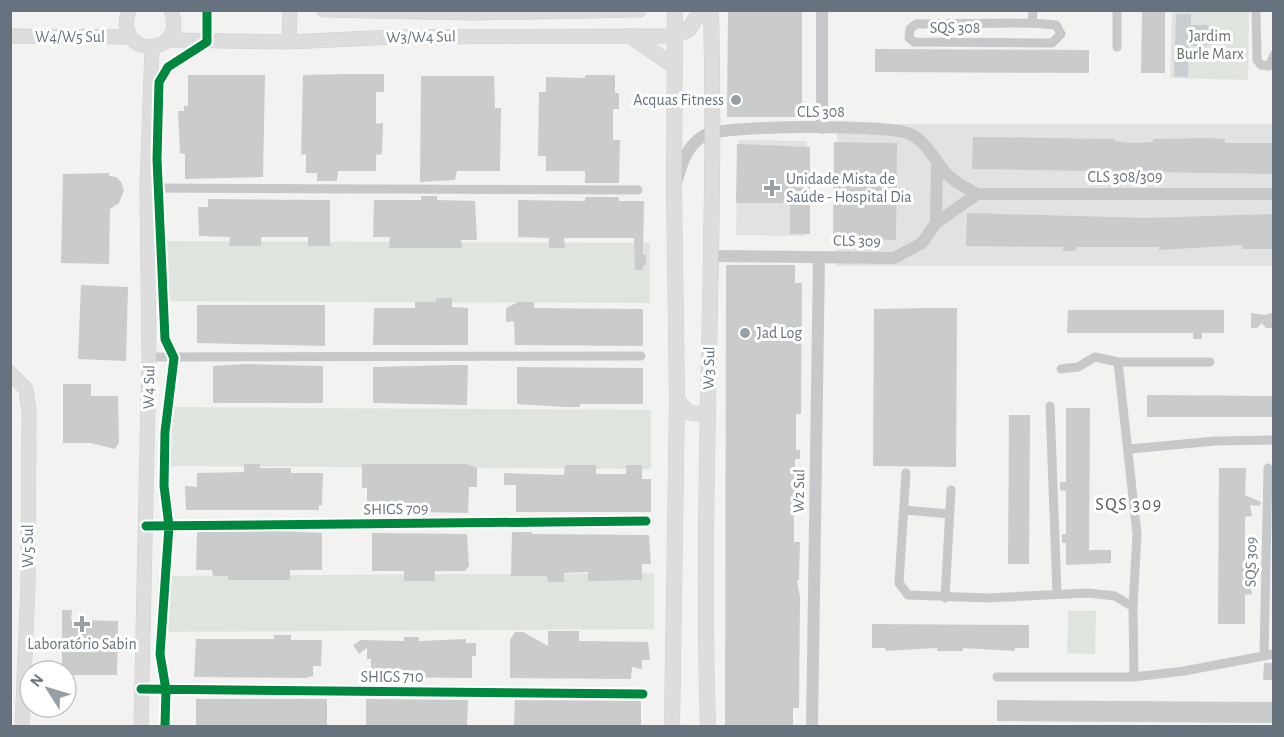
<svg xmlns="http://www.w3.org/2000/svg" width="1284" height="737" font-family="'Alegreya Sans',sans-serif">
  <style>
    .built { fill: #e1e2e2 }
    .green { fill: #e0e4df }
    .water { fill: #c8ced2 }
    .building { fill: #cacbcb }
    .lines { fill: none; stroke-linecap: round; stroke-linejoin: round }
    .secondary-casing { stroke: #cfd0d0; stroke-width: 15 }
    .primary-casing { stroke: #cfd0d1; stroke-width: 16 }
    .minor { stroke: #c7c8c9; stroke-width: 9 }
    .tertiary { stroke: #c7c8c9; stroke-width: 12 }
    .secondary { stroke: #ddd; stroke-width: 14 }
    .primary { stroke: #ddd; stroke-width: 15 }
    .cycleway-casing { stroke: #fff; stroke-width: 13 }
    .cycleway { stroke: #00873e; stroke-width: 9 }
    .poi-dot { fill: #979fa6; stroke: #fff; stroke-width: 2 }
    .labels { text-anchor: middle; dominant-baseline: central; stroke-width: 6; stroke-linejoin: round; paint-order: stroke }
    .street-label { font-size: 16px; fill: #66727e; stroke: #fff }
    .park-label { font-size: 16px; fill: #677664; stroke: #fff }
    .poi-label { font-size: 16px; fill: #66727e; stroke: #fff; text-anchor: start }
    .neighbourhood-label { font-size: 18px; letter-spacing: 1.5px; fill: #535b64; stroke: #fff }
  </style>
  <rect width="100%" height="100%" fill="#f2f2f1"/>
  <path class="built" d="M837,124H1273V266H836Z
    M738,140L807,141L805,236L736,235Z"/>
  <path class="green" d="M1172,11H1249L1248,80L1170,78Z
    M163,241L650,243V303L162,301Z
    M161,407L651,410V469L161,466Z
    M654,573V629L157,632L158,576Z
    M1068,611H1096L1095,654L1067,653Z"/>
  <path class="water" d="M1176,14H1191V25H1207L1215,34C1213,48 1200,46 1189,46L1188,77L1174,76Z"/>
  <path class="building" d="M728,10H802V117H727Z
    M1142,10H1165V73H1141Z
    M875,49L1089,50V73L875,72Z
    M346,74H384V92H376V124L383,123L382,154L376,155V171H338L337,181H317V173H306V154L301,155L303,75Z
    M188,75H265L263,177L185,179V154L180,153L178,111H184V106H188Z
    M585,75H615V93H619V109H613V140H620L619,183H585V171H546V156H538L539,92H546V77L585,78Z
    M421,76H494L495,108H501L500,171H457L455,180L420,182Z
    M973,137L1115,139V141L1130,143L1153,142V139L1205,138L1225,139V143H1274V174L972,169Z
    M834,142L897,143L896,240L833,239Z
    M737,144L810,147V234H790V203H736Z
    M109,173V176L116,177L121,182L124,190L119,203L110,209L109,264L61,263L63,174Z
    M421,196H437V200L475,201L477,240H461L462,248H389L390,237H373L374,200H421Z
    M585,197H619V201H644L643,255H646V265H643V270H635L634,238H564L565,248H549V238L518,237V200L585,201Z
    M208,199L330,200V246H308V237H261V246H229L230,237L199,236L198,207H208Z
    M967,213L1146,218L1274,214V249H1242V245L1159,250V247H1077L1076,251H1063V247L966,246Z
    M726,265H795V283H802L801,414H796V450H800V459H795V487H800V506H794V542H800L799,580H797L800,597L799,708H793V726H725Z
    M81,285L128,287L126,361L78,359Z
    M436,298H452V307L468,308V345H373L374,308H415V302H436Z
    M518,302H534V308L643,309V346L515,345L514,321L506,322V308Z
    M197,305H325V346L197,343Z
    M930,308H957L956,467L873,466L874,309Z
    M1068,310H1224V333H1202V339H1193V333H1067Z
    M1274,312V328H1266L1262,323L1257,328H1251V313L1265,315Z
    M245,364L323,366V403H213V366Z
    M453,365H468L467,405L373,403V367Z
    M517,367L643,368V404H580V407H564L517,404Z
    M63,384H91V396H118L119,443L115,449L90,443H63Z
    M1147,395L1274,396V417H1147Z
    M1066,408H1090L1089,550H1111V563L1066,565V543H1062V534H1066V491L1060,490V482H1066Z
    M1009,415H1030L1029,564H1008Z
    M244,464H260V468H291V473H323L322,505H319V510H186L185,486L197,487V473L244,472Z
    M362,464H466L477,468V487H469L468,513L367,511V488H362Z
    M565,465H596V474H626V465H642V479H651V512H516V485H504V473L564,475Z
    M1219,468H1246L1245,495L1261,502L1260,506L1250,505L1252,516L1245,517V571L1259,582L1250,583L1252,594L1245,595V624H1218Z
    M275,531L322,533V570H290V580H228V576H213L212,570H196L197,532Z
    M512,532H532V534L649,535L651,564H642V580L588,581V572L564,573V582H548L547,576H511Z
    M372,533L467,534L469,566L465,571H435V581H404V571H372Z
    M62,610H72L71,620L118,621L117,675H66V671H62Z
    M872,624L1029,625V648H1015V651L963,648V651H937V648L886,651L885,648H872Z
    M548,631H579V641L648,642L650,660H642V669L632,667L631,679L510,678V640L515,632H523L548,646Z
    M274,635H291V640H322L321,666H313V676L305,678L194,677L196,639H274Z
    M404,637H419V641L466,639V643H476V656H472V678L371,677V659H367V648L359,654L353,645L361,640L404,641Z
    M1264,663H1274V680H1263Z
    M196,699H327V726H196Z
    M366,699L468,700L467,726H366Z
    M515,700L641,701V726H514Z
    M997,700L1274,702V723L997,721Z"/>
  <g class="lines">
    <g class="secondary-casing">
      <path id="secondary" d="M129,10C111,58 189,59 171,10
        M324,10L474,13L639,10
        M10,36L130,37
        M168,40L289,42L393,37L675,36
        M289,42L290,10
        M10,373L26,389L29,411L28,585L22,726
        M141,726L149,357L147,188L152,47"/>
    </g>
    <g class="primary-casing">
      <path id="primary" d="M630,36L674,66
        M675,36L689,29L701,10
        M677,399C686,413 692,416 708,412
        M672,726L677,399L674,190L675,10
        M708,726C700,488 717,249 711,10"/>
    </g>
    <path class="minor" d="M1117,10V47
      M1256,10L1257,60L1261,65L1269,66L1274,55
      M1032,23L1056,25L1061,34L1052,43L914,42L909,38L910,29L916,24Z
      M1032,23L1033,10
      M147,188L638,190
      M149,357L641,356
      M1118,362L1137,534L1133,607L1134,677
      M1061,369L1078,367L1095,357L1118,362H1210
      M1050,406L1057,593
      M1130,449L1215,441L1274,440
      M906,473L899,583L908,595L988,598L1088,593L1115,596L1133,607
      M904,510L950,514
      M146,526L646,521
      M945,598L951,490
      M1264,656L1268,468
      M997,677H1134L1184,671L1274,654
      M141,689L643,694"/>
    <path class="tertiary" d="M822,128V10
      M677,180C682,162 688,144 705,135C724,125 889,124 910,134C927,142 935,161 947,174C955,183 967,188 977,194
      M977,194H1274
      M936,223L937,162
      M712,256L894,258L922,243L936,223L977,194
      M812,726L819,257"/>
    <use href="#secondary" class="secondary"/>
    <use href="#primary" class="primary"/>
    <g class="cycleway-casing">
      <path id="cycleway" d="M146,526L646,521
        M141,689L643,694
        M165,726L166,690L160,654L169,526L164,486L165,432L174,358L165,339L157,159L159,82L168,67L207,42V10"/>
    </g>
    <use href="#cycleway" class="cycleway"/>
  </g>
  <g class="poi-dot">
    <circle cx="736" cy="100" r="6"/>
    <path d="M769 179h6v6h6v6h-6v6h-6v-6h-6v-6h6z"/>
    <circle cx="745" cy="333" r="6"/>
    <path d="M79 615h6v6h6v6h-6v6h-6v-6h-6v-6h6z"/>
  </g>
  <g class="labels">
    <g class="street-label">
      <text x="955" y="28">SQS 308</text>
      <text x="70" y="37">W4/W5 Sul</text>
      <text transform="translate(421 37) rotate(-1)">W3/W4 Sul</text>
      <text x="821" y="112">CLS 308</text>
      <text x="1125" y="177">CLS 308/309</text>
      <text transform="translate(857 241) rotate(1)">CLS 309</text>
      <text transform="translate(709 368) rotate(-89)">W3 Sul</text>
      <text transform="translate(149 387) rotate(-89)">W4 Sul</text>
      <text transform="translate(799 491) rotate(-89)">W2 Sul</text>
      <text transform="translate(396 509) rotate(-1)">SHIGS 709</text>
      <text transform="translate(28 546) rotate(-90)">W5 Sul</text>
      <text transform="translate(1251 562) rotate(-89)">SQS 309</text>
      <text x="392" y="677">SHIGS 710</text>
    </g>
    <g class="park-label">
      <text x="1210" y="36">Jardim<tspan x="1210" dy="18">Burle Marx</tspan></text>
    </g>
    <g class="poi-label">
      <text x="724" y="100" text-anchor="end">Acquas Fitness</text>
      <text x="786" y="179">Unidade Mista de<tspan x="786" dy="18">Saúde - Hospital Dia</tspan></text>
      <text x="757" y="333">Jad Log</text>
      <text x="82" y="644" text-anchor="middle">Laboratório Sabin</text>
    </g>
    <g class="neighbourhood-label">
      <text x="1129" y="505">SQS 309</text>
    </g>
  </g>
  <rect width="1284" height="737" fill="none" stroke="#66727e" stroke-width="24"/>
  <g transform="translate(48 689) rotate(307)"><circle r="28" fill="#ffffff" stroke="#c2c7cb" stroke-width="1.5"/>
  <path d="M0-4.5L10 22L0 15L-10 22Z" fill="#979fa6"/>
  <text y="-9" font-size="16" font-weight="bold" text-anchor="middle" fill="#66727e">N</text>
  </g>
</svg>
